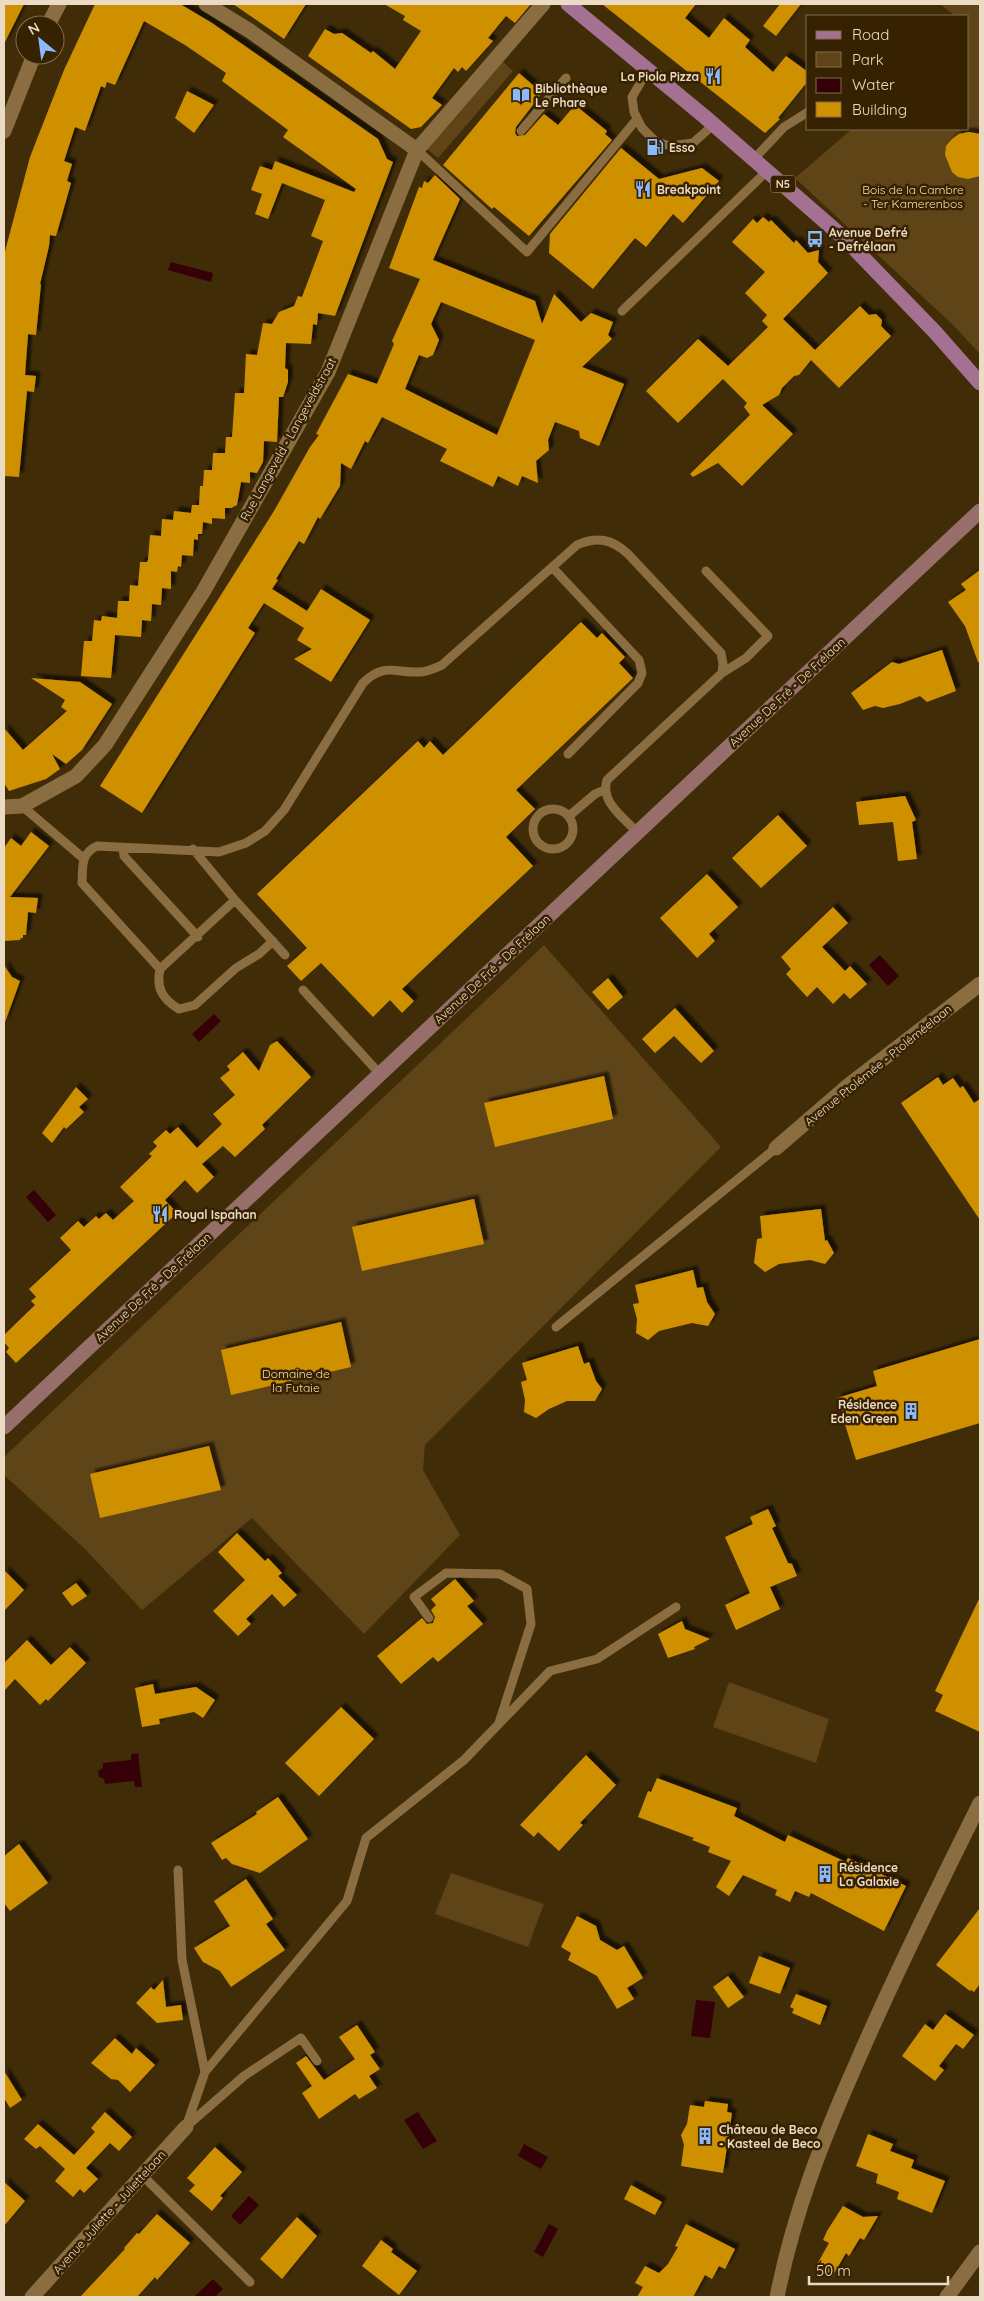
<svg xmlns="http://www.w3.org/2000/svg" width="984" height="2301" font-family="Quicksand,sans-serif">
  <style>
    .green { fill: #5f4417 }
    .water { fill: #360008 }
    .building { fill: #cf9001; fill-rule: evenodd; filter: url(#shadow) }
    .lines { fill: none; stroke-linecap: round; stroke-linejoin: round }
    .lane { stroke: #8a6d40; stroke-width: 9 }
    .street { stroke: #8a6d40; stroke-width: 15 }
    .secondary { stroke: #976f6a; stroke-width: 15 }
    .primary { stroke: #a47193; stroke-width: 15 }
    .labels { text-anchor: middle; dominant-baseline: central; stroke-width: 5; stroke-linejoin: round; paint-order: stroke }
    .shield { fill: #362200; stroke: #b5a489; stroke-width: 1 }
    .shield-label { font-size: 11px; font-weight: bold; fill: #ecdbc4 }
    .poi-label { font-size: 12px; font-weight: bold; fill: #ecdbc4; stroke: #362200; text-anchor: start }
    .park-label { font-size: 12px; fill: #fedeaf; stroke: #362200 }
    .street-label { font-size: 12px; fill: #ecdbc4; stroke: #362200 }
  </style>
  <defs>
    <filter id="shadow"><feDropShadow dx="4.5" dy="-4.5" stdDeviation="1" flood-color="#0009"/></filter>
  </defs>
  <rect width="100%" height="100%" fill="#402c07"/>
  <path class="green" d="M940,4H980V354L952,324L795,178L852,129H968V16H955Z
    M501,60L513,71L438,158L426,148Z
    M544,945L721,1147L425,1445L423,1470L460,1535L364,1634L252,1518L142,1610L85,1549L4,1475V1457Z
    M729,1682L829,1719L816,1763L713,1727Z
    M451,1873L544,1904L528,1947L435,1914Z"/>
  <path class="water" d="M171,262L213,273L211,282L168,270Z
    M880,955L899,976L888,986L869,965Z
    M214,1014L221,1021L199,1042L192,1034Z
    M34,1190L56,1215L48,1222L26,1197Z
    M138,1753L142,1787H135L134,1781L105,1784L104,1779L99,1777L98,1771L103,1768V1763L131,1760V1754Z
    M696,2000L715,2002L710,2038L691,2036Z
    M418,2112L437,2141L423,2149L404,2120Z
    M524,2144L548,2157L541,2169L518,2156Z
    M249,2196L259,2205L240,2225L231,2216Z
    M549,2224L558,2229L543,2257L534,2252Z
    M213,2279L223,2289L215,2297H194Z"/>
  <path class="building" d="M4,4H24L4,44Z
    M95,4H180L212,23L378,139L387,159L393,162L335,316L318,313L317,325L313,324L311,344L286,343L285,368L288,370V382L283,397H279L277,442L264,441L263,462L257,473L250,472V483L241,482L237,505L231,508H225V519L212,518V524L203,522L202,534H198V540L194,539L193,556L182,555L181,567L178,566L177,572L171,571V589L162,588L161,605L152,604L151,621L142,620L141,637L115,635L111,678L81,676L84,641H92L94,620L101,621L102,616L117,618L118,601H129L130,585L138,586L140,562H147L148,560L150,535L161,536L162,519L173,520L174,511L191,513L192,505H199L200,486H203L204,470H212L213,453H225L226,437H232L235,393H244L246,354L257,355L263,323L272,324L279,312L294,306L298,296L302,297L323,241L311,236L325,200L282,183L268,219L255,214L262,194L251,190L260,166L272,170L275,161L354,192L356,189L283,137L288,130L222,81L226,73L185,45L144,21L115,85L107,82L105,88L101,86L85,131L75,127L64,161L72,164L67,181L71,183L56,236L50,235L49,246L40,284H41L36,335L28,334L25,375L36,376L34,392L27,391L19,477L4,476V255L30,157L64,70Z
    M233,4H306L284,39Z
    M384,4H531L515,23L506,16L488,38L493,41L466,71L462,67L458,72L454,68L432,98L442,105L421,127L411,129L308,56L325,29L334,34L342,33L371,53L373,51L395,69L421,31L403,20L405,16Z
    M602,4H696L685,18L709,38L724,18L750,40L745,47L773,72L786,56L808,72V81L778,118L780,119L765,133Z
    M780,4H801L776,36L763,26Z
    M519,73L542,93L516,127L515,133L517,136L525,135L544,114L558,125L575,105L607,131L605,134L612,140L529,236L494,207L492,209L443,165Z
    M187,91L214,105L194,133L175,118Z
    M969,132L980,134V176L968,179L958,177L952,172L945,155L946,146L952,139L959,134Z
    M621,148L659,179L702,168L719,181L683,223L673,214L646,247L635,238L593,289L549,253L550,234Z
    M435,175L460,199L433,260L535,301L542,324L554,294L581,322L591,313L613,322L608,335L612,339L582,367L624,384L599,446L580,438L579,431L555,422L548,440L549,450L536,461L538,483L522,476L518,486L498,476L493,487L440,461L447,449L382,417L368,443L365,441L351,469L341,463L340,486L320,519L318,517L304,544L299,541L276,579L278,580L272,589L307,611L321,589L370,620L331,682L294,659L312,649L297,640L304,628L264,603L248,628L255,633L142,813L100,786L274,511L310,447L319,435L316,434L348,374L377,384L394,344L392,341L420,279L389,268L419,187L422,188L424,181L428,183ZM441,302L535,340L497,435L405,389L419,355L427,358L433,355L439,340L431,324Z
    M763,217L769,222L771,220L794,243L796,240L808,253L819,250L818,262L828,273L783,319L815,350L860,306L869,315L876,314L882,320L881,326L891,336L839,388L811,360L799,375L794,376L782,388L779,395L762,405L793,434L742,486L718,463L693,477L690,474L750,415L744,407L747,403L723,379L678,423L646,391L698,339L728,366L768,327L762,321L767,315L745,293L765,272L732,242L753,219L757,223Z
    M980,570V662H978L965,626L948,602L966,590L961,584Z
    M581,622L597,638L602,633L625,657L619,663L633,678L516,790L535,809L506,837L533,866L402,989L414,1001L402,1013L390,1000L373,1017L321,963L301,981L287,966L307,948L257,894L418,741L424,748L430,741L443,755Z
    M942,650L956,691L927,702L920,696L900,704L883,708L875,706L863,710L851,693L892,662L899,664Z
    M31,678L80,682L112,704L82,750L66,764L52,754L60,769L46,779L9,791L4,783V728L23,750L67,711L61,707L65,700Z
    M905,796L916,820L912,822L917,859L898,861L893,822L859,825L856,802Z
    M778,815L807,846L761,888L732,858Z
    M31,832L49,846L10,897L38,898L36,913L28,912L26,935H23V938H21L20,940L4,941V848L11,838L21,846Z
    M707,874L738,907L709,934L715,941L697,958L660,918Z
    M833,907L848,923L822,947L845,971L850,966L867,984L850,999L844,993L833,1004L817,987L807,997L786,974L791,969L781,957Z
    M4,965L12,977L20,981L4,1025Z
    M608,978L623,997L608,1010L592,992Z
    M675,1008L714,1051L701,1063L674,1036L655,1053L642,1039Z
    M277,1041L311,1077L262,1125L265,1129L235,1157L223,1146L202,1164L214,1177L197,1193L185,1180L165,1200L177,1213L16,1363L6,1352L9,1348L4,1342V1335L35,1305L31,1301L36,1297L29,1289L71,1250L60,1238L78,1221L84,1227L96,1216L99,1219L106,1213L113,1220L134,1201L120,1187L152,1156L149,1154L157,1146L153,1142L166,1130L170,1134L178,1127L197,1148L222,1124L213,1114L235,1095L220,1078L230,1070L227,1066L243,1052L259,1071L270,1045Z
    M604,1076L613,1119L495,1147L484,1103Z
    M938,1077L943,1085L953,1078L960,1088L963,1086L974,1103L980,1099V1220L901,1103Z
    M76,1087L88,1099L79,1107L84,1112L66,1129L64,1127L52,1143L42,1133Z
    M474,1199L484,1244L362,1271L352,1227Z
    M821,1209L825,1241L827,1240L834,1253L825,1264L810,1260L779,1264L765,1272L754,1263L757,1239L762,1238L760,1216Z
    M693,1270L697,1288L703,1287L707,1302L715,1314L708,1326L692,1323L659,1331L648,1340L636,1333L637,1319L633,1304L639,1303L635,1285Z
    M341,1322L351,1367L231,1395L221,1350Z
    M980,1339V1423L856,1460L837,1398L877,1386L873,1371Z
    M578,1346L584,1364L589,1362L596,1381L602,1389L595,1401H567L549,1409L536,1418L524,1412L525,1400L521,1382L527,1380L522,1363Z
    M209,1446L221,1490L100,1518L90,1474Z
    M768,1509L776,1526L772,1528L788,1563L792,1564L797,1576L770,1587L780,1609L736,1630L725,1605L750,1593L725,1537L753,1524L750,1517Z
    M237,1533L265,1561L268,1558L282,1573L278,1576L297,1595L284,1607L272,1594L246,1619L251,1624L238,1636L213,1611L245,1580L218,1552Z
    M4,1570L24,1590L4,1611Z
    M455,1579L474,1601L467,1606L483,1624L438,1662L433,1657L401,1684L377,1656L422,1618L427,1624L433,1623L435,1617L431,1610L436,1605L431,1599Z
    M76,1583L87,1596L72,1606L62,1593Z
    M980,1597V1732L935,1711L943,1695L935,1691Z
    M682,1621L685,1629L710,1639L694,1647L695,1649L668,1658L658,1634Z
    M27,1640L51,1665L70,1647L86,1663L48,1701L46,1699L40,1705L15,1679L4,1691V1663Z
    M153,1684L155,1694L196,1687L215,1700L203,1718L194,1712L159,1719L160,1724L142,1727L135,1688Z
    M341,1707L374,1739L319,1796L285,1763Z
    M586,1755L616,1785L580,1823L583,1825L559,1851L538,1832L534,1837L520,1825Z
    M657,1778L737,1808L734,1816L785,1842L788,1835L846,1862L848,1858L906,1886L884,1931L811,1893L809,1897L795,1891L790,1902L775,1895L777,1890L743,1875L729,1896L716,1887L731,1861L708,1852L710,1847L692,1840L694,1838L638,1817L648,1791L651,1792Z
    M278,1797L308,1839L260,1873L232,1864L226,1858L222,1860L211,1843L257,1814L256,1812Z
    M19,1844L48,1883L10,1911L4,1903V1856Z
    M246,1879L273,1919L266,1924L285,1950L231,1987L220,1971L203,1962L194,1948L230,1926L214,1901Z
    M980,1908V1984L974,1992L971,1990L970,1991L936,1965Z
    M577,1916L596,1926L600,1940L617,1950L624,1946L643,1978L627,1988L634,1999L617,2009L597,1976L568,1960L571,1953L561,1947Z
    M759,1956L790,1968L780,1994L749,1983Z
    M728,1976L744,1997L728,2008L713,1987Z
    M163,1980L166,2007L181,2005L183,2020L157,2023L136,2003L151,1987L154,1990Z
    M796,1994L827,2006L820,2025L792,2013L794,2009L790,2007Z
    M945,2014L974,2035L963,2049L956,2044L939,2066L944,2070L935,2081L902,2056L925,2024L933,2030Z
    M357,2025L375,2052L370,2055L380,2069L369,2076L377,2088L359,2099L355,2094L319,2119L302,2093L312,2086L296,2063L306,2056L324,2080L355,2059L339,2037Z
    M115,2038L132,2054L136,2048L155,2065L130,2092L118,2080L111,2079L91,2063Z
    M4,2071L22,2100L10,2108L4,2098Z
    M705,2101L728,2104L727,2112L732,2113L723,2173L681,2166L684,2145L681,2135L687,2124L690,2105L704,2107Z
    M105,2112L132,2137L119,2151L110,2143L86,2168L98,2179L84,2193L80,2189L73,2197L55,2181L65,2169L40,2146L36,2149L24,2139L38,2124L74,2155L95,2132L91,2128Z
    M868,2134L893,2144L890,2151L914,2160L911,2168L945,2181L932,2213L897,2199L899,2192L876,2183L878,2174L856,2166Z
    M215,2147L242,2172L220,2196L223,2198L212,2211L189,2191L195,2185L187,2178Z
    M4,2182L25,2201L4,2226Z
    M631,2185L662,2202L655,2215L624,2199Z
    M843,2206L863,2217L878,2216L864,2240L860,2238L849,2256L846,2253L832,2277L815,2268L829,2243L823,2240L827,2231Z
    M157,2214L190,2243L157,2280L155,2277L137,2297H80L125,2249L124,2248L137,2233L139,2234Z
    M297,2217L317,2236L282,2279L260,2259Z
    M686,2224L735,2249L725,2269L719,2266L712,2279L705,2275L693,2297H637L643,2287L635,2283L645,2266L659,2273L668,2264L678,2247L675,2246Z
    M381,2240L393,2249L391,2252L417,2271L399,2295L362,2266Z"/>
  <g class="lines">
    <path class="lane" d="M648,70L632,97L634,112L642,128L656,142L671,146L693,143L713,125
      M521,131L566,78
      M417,150L527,252L637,119
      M754,159L784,127L808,112
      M622,311L767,171
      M552,567L639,660L642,673L638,683L568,754
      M706,571L768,636L746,658L722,673
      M22,806L83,858
      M533 829a20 20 0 1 1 40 0a20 20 0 1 1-40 0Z
      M569,816L595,794L604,790
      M123,848L124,856L198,937
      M193,849L235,900L285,955
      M235,900L160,969L82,883C83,867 80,854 97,846L219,852L246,843L265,831L284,810L363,683C384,662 395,673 419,672C428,672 435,668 442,665L577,545C597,536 612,539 628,554L721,653L723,664L722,673L607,780C600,802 623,817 637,832
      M160,969C156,988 162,999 179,1009L195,1005L236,968L259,954L273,941
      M303,990L380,1074
      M556,1327L776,1148
      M429,1618L414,1597L446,1573L500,1574L527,1589L531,1624L499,1723
      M178,1870L182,1960L205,2072
      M188,2125L244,2076L301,2038L317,2061
      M186,2127L205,2072L347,1901L366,1838L464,1760L550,1671L597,1659L676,1607
      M142,2175L250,2282"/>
    <path class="street" d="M206,4L250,31L417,150
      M48,25L59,4
      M4,131L34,55
      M4,807L22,806L76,776L105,745L203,592L328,372L417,150L543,4
      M776,1148L849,1085L980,984
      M32,2297L186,2127
      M777,2297C794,2212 822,2141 857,2062C895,1974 938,1888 980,1803
      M947,2297L980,2252"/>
    <path class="secondary" d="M4,1427L980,511"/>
    <path class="primary" d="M568,4L705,117L844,238L935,332L980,383"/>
  </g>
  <defs>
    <g id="restaurant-bare" transform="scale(1.35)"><path d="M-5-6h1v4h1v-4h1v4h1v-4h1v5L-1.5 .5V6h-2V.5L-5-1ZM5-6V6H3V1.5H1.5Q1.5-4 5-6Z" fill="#8bb9fc" stroke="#362200" stroke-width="2.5" paint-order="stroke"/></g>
    <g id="library-bare" transform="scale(1.35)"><path d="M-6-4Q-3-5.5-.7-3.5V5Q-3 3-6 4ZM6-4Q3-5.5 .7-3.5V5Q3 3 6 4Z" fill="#8bb9fc" stroke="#362200" stroke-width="2.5" paint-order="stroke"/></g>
    <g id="fuel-bare" transform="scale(1.35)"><path d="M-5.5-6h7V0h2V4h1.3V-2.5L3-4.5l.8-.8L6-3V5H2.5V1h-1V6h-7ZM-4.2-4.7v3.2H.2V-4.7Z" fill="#8bb9fc" stroke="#362200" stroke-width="2.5" paint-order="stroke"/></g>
    <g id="bus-bare" transform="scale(1.35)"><path d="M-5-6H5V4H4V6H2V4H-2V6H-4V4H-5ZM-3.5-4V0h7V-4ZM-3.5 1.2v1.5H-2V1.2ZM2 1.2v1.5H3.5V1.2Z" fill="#8bb9fc" stroke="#362200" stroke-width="2.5" paint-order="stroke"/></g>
    <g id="building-bare" transform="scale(1.35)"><path d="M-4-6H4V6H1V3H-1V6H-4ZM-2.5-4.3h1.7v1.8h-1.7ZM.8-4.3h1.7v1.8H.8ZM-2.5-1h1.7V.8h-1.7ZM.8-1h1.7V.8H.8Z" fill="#8bb9fc" stroke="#362200" stroke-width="2.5" paint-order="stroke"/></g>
  </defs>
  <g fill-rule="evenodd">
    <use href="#restaurant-bare" x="713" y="76"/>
    <use href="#library-bare" x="521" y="95"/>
    <use href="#fuel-bare" x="655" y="147"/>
    <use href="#restaurant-bare" x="643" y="189"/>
    <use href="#bus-bare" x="815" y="239"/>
    <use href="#restaurant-bare" x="160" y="1214"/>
    <use href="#building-bare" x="911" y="1411"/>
    <use href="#building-bare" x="825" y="1874"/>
    <use href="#building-bare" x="705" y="2136"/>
  </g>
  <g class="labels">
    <rect class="shield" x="770.5" y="175.5" width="25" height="17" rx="4"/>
    <g class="shield-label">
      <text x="783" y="184">N5</text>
    </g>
    <g class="poi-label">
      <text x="699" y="76" text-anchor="end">La Piola Pizza</text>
      <text x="535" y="88">Bibliothèque<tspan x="535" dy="14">Le Phare</tspan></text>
      <text x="669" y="147">Esso</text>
      <text x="657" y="189">Breakpoint</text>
      <text x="829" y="232">Avenue Defré<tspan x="829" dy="14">- Defrélaan</tspan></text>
      <text x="174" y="1214">Royal Ispahan</text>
      <text x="897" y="1404" text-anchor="end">Résidence<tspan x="897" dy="14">Eden Green</tspan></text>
      <text x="839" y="1867">Résidence<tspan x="839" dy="14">La Galaxie</tspan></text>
      <text x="719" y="2129">Château de Beco<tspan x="719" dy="14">- Kasteel de Beco</tspan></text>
    </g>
    <g class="park-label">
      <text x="913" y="189">Bois de la Cambre<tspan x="913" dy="14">- Ter Kamerenbos</tspan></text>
      <text x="296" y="1373">Domaine de<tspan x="296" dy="14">la Futaie</tspan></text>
    </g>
    <g class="street-label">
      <text transform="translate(288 439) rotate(-61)">Rue Langeveld - Langeveldstraat</text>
      <text transform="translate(787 692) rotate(-43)">Avenue De Fré - De Frélaan</text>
      <text transform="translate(492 969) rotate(-43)">Avenue De Fré - De Frélaan</text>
      <text transform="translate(878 1065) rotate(-39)">Avenue Ptolémée - Ptoléméelaan</text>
      <text transform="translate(153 1287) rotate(-43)">Avenue De Fré - De Frélaan</text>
      <text transform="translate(109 2212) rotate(-48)">Avenue Juliette - Juliettelaan</text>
    </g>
  </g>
  <rect width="984" height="2301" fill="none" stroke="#ecdbc4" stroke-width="10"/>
  <rect x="806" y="15" width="162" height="115" fill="#362200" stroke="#7f6c4e"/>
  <rect x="816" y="31" width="25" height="8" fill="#a47193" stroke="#7f6c4e"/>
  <text x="852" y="40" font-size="15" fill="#ecdbc4">Road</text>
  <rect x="816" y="52" width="25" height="15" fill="#5f4417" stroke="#7f6c4e"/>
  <text x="852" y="65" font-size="15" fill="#ecdbc4">Park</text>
  <rect x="816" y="78" width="25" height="15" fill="#360008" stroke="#7f6c4e"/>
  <text x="852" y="90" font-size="15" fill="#ecdbc4">Water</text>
  <rect x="816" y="102" width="25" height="15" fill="#cf9001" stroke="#7f6c4e"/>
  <text x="852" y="115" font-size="15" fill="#ecdbc4">Building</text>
  <g transform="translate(40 40) rotate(331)"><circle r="24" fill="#362200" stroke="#7f6c4e"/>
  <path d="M0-4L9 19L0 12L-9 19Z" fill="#8bb9fc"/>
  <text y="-8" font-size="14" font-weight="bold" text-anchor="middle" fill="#ecdbc4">N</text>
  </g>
  <path d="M809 2276v8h139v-8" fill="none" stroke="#ecdbc4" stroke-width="2.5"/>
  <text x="816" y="2276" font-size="15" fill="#ecdbc4" stroke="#362200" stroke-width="4" paint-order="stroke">50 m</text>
</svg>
